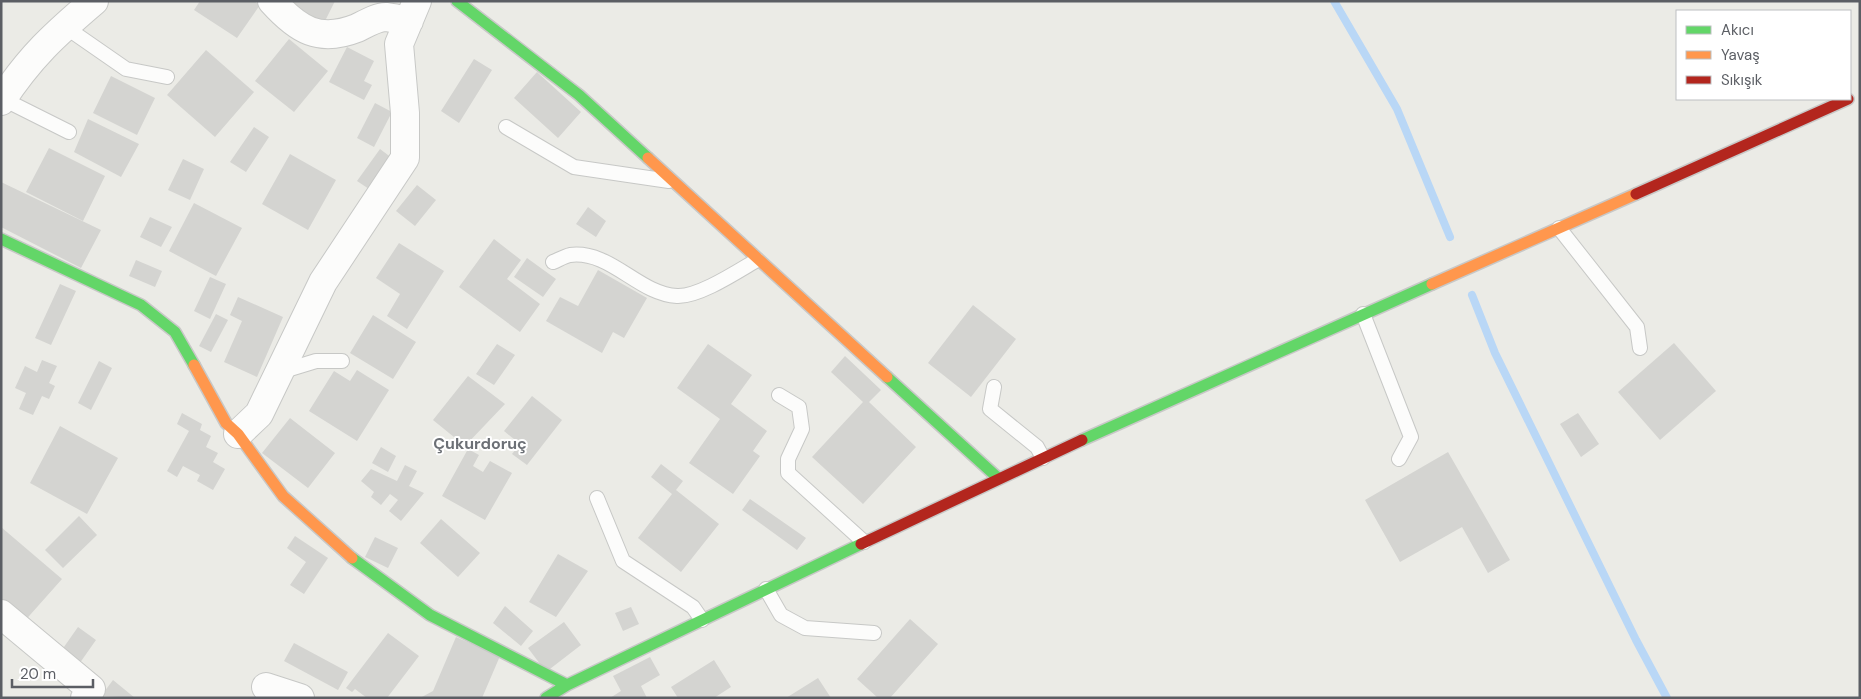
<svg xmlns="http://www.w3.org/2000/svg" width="1861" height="699" font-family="'DM Sans',sans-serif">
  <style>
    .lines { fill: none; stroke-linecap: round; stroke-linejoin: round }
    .stream { stroke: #b9d7f6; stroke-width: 8 }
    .building { fill: #d4d4d1 }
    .lane-casing { stroke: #c7c8c6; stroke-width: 16 }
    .street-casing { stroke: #c7c8c6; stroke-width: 30 }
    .fast-casing { stroke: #c8c8c7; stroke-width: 14 }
    .slow-casing { stroke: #c8c8c7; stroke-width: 14 }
    .jam-casing { stroke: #c8c8c7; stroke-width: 14 }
    .lane { stroke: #fcfcfb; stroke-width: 14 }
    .street { stroke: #fcfcfb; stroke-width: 28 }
    .fast { stroke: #63d668; stroke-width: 11 }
    .slow { stroke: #ff974d; stroke-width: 11 }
    .jam { stroke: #b3261e; stroke-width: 11 }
    .labels { text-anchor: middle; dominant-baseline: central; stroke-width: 4; stroke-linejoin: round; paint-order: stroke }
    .quarter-label { font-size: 16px; font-weight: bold; fill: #6c7076; stroke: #fff }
  </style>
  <rect width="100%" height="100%" fill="#ebebe6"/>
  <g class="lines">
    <path class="stream" d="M1334,1L1397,109L1450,237
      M1472,295L1495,353L1636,640L1667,698"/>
  </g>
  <path class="building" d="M200,1H254L260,5L237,38L194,10Z
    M283,1H335L324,23Z
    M289,39L328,71L294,112L255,81Z
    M347,47L374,61L364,81L372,85L364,100L329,82Z
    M206,50L254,92L215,137L167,95Z
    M474,59L492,70L459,123L441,111Z
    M537,72L581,112L558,138L514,98Z
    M111,76L155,98L137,135L93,113Z
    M375,103L392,112L374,147L357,138Z
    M88,119L139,144L121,177L74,152Z
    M254,127L269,137L246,172L230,162Z
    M49,148L105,176L83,221L26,192Z
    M380,149L392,158L369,189L357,181Z
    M290,154L336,180L308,230L262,204Z
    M183,159L204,169L190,200L168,190Z
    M1,182L101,230L81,268L1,227Z
    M417,185L436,200L415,226L396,211Z
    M194,203L242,228L216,276L169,251Z
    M588,207L606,221L596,237L576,224Z
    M150,217L172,227L161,247L140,237Z
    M494,239L521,260L507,279L540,304L520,332L459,287Z
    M399,243L444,271L407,329L387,316L400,294L376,278Z
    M527,258L556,279L543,297L514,277Z
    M136,260L162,271L155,287L129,276Z
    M598,270L647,298L624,338L613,332L602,353L546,321L560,297L578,306Z
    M210,277L226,284L210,319L194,311Z
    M60,284L76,291L51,345L35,338Z
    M238,297L283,317L257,377L224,362L242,321L230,315Z
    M973,305L1016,339L971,397L928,363Z
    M216,314L228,320L211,352L199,346Z
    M373,315L416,342L393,379L350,353Z
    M1674,343L1716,391L1660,440L1618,392Z
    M497,344L515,355L494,385L476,374Z
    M708,344L752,375L731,404L767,431L753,451L760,456L733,494L689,463L720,419L677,388Z
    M845,356L881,390L869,402L916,447L863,504L812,457L863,402L831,372Z
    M42,360L57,366L49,383L55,386L49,399L42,396L33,415L19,409L26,393L15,388L25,366L37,372Z
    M99,361L112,368L91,410L78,403Z
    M357,370L389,390L357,441L309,411L334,371L350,381Z
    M468,376L505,404L465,446L433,420Z
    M532,396L562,420L527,465L512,454L520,444L504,431Z
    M182,413L202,424L200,430L211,436L206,447L218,453L213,462L225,469L213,490L197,481L200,475L183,466L177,477L167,471L189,431L177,424Z
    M1578,413L1599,444L1581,457L1560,424Z
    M290,418L335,453L308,488L262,453Z
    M60,426L118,458L87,514L30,483Z
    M381,447L396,456L388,472L372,463Z
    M468,449L479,455L473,466L483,472L490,461L512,473L485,520L442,496Z
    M1448,452L1510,560L1488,573L1462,527L1400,562L1365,500Z
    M661,464L683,481L676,490L719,524L681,572L638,538L672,494L651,477Z
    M405,465L417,471L409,486L424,493L401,521L389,511L398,500L390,494L381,505L371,497L374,492L361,481L371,469L397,481Z
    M750,499L806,538L797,550L742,510Z
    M79,516L97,535L63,568L45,550Z
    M441,519L480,553L458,577L420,543Z
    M1,527L62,579L22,624L1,606Z
    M295,536L328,558L304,594L290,585L306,562L287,548Z
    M375,537L398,548L388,568L365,557Z
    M558,554L588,571L556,617L529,602Z
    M505,606L533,631L521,646L493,623Z
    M631,607L639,624L623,631L615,613Z
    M910,619L938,644L890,698H878L857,679Z
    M564,622L581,645L546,672L528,648Z
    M78,627L96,640L77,667L59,654Z
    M388,633L419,656L387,698H367L355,689L352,692L346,688Z
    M456,637L500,656L482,698H420L433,691Z
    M294,643L348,672L338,690L284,661Z
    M650,657L660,675L641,686L647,698H610L621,691L613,676Z
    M714,660L731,687L714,698H678L671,687Z
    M818,678L831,698H786Z
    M113,680L135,698L101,696Z"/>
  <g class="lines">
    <g class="lane-casing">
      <path id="lane" d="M64,26L126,69L167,77
        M3,99L69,132
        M506,127L574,167L669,181
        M1559,228L1637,327L1640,348
        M553,262C558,260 565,256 570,255C611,250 638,294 677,296C699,297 738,271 757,260
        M1363,314L1411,437L1399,459
        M280,372L316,361H342
        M994,387L990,409L1037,447L1043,458
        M779,395L799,407L802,429L788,459V473L864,542
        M597,498L623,561L693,607L702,620
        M766,589L781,615L805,628L874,633"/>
    </g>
    <g class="street-casing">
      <path id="street" d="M272,1C298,30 319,43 357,28C365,24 377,17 386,17C394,18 402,20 409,21
        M1,101C30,57 54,35 94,1
        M238,434L259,414L323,282L405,158V113L399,44L417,1
        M1,614L91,689L85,698
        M266,687L300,698"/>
    </g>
    <g class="fast-casing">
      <path id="fast" d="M457,1L579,95L648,158
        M1,239L141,305L175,332L194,365
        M887,377L998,478
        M1082,440L1432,284
        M352,558L430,615L567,685
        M546,698L567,685L861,544"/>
    </g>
    <g class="slow-casing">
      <path id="slow" d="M648,158L887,377
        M1432,284L1636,194
        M194,365L226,423L238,434L283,496L352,558"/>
    </g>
    <g class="jam-casing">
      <path id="jam" d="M1636,194L1848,99
        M861,544L1082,440"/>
    </g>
    <use href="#lane" class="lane"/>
    <use href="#street" class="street"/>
    <use href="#fast" class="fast"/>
    <use href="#slow" class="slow"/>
    <use href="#jam" class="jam"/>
  </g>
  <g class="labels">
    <g class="quarter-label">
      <text x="480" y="443">Çukurdoruç</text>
    </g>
  </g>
  <rect width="1861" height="699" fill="none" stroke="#5b5e64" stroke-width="5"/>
  <rect x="1676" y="10" width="175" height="90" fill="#ffffff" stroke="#bdbfc1"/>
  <rect x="1686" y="26" width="25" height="8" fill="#63d668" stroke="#bdbfc1"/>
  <text x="1721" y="35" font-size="15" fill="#5b5e64">Akıcı</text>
  <rect x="1686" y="51" width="25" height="8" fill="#ff974d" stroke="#bdbfc1"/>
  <text x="1721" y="60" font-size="15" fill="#5b5e64">Yavaş</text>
  <rect x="1686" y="76" width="25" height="8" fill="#b3261e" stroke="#bdbfc1"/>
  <text x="1721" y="85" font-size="15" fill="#5b5e64">Sıkışık</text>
  <path d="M12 679v8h81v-8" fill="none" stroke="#5b5e64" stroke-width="2.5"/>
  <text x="20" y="679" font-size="15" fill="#5b5e64" stroke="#ffffff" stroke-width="4" paint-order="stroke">20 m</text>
</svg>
